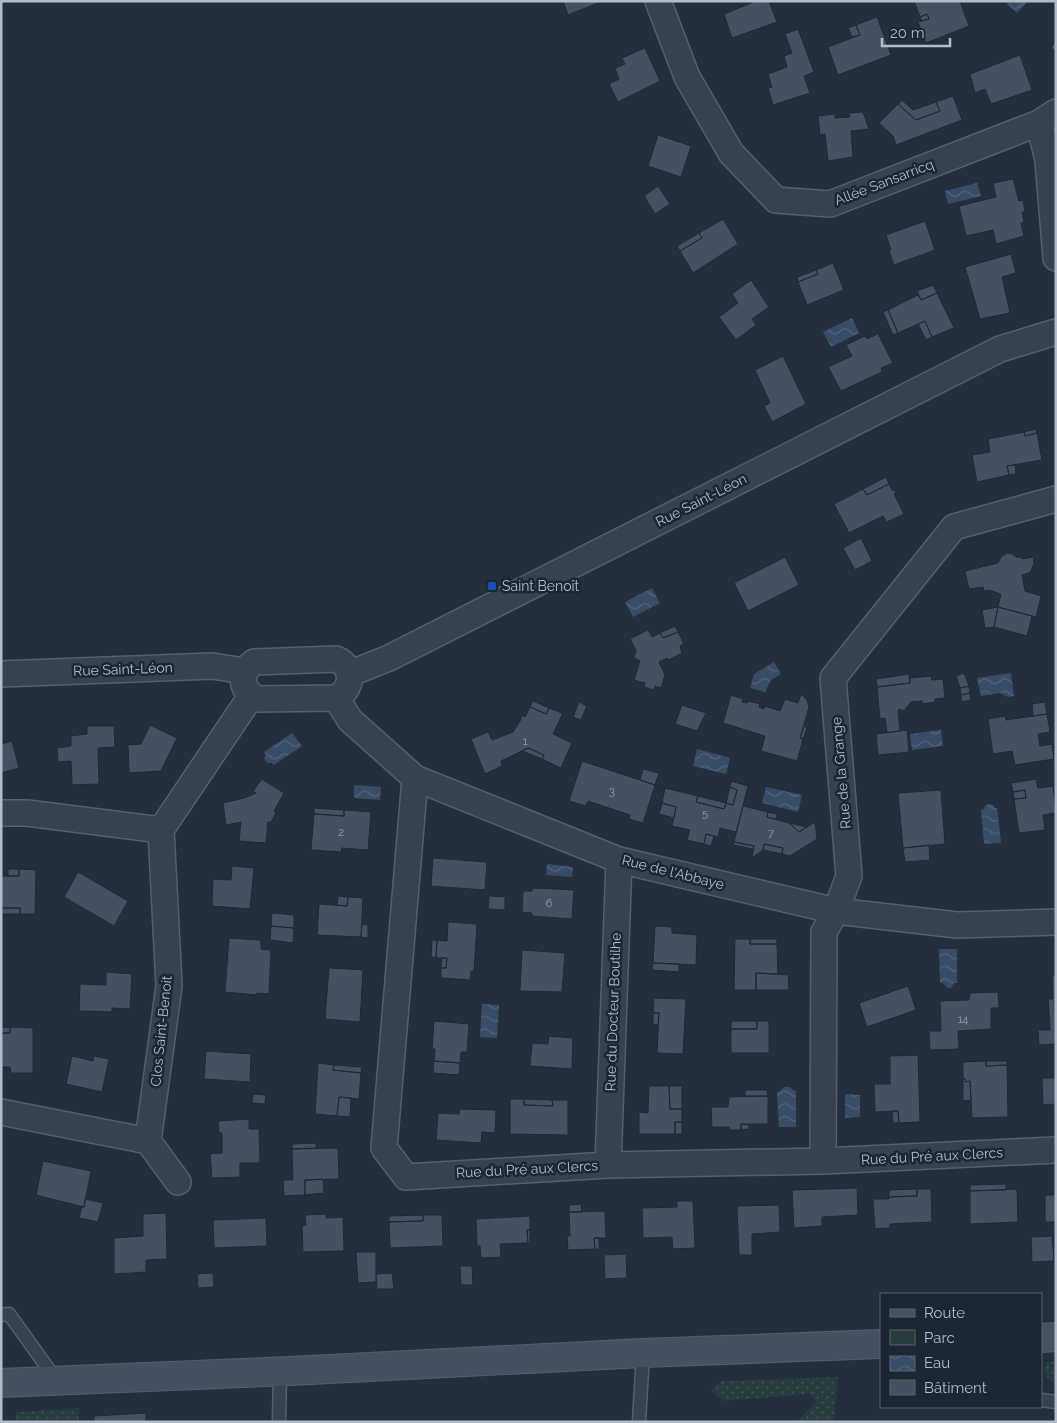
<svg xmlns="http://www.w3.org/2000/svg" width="1057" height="1423" font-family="Raleway,sans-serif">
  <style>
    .green { fill: url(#green-dots) }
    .water { fill: url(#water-waves) }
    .building { fill: #455162; stroke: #1f2835 }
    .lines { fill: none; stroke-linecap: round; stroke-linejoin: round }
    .service-casing { stroke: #565f6c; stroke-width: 15 }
    .minor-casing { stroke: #565f6c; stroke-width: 28 }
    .secondary-casing { stroke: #565f6c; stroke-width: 30 }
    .service { stroke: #38414e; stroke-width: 12 }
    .minor { stroke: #38414e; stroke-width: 25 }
    .secondary { stroke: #465061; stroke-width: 28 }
    .transit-dot { fill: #1a4fb4; stroke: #1d2633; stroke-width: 2 }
    .labels { text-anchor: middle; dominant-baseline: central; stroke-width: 5; stroke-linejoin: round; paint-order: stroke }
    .number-label { font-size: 11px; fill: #98a1af }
    .street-label { font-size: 14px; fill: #b4bcc9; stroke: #1d2633 }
    .poi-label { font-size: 14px; fill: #b4bcc9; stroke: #1d2633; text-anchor: start }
  </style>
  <defs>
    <pattern id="green-dots" width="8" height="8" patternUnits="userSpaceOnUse" patternTransform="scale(1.25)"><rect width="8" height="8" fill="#263c3f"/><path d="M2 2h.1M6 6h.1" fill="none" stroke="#435659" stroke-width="1.8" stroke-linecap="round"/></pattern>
    <pattern id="water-waves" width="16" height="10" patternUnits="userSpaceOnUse" patternTransform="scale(1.25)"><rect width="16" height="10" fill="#394c67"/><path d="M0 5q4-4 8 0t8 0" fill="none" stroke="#53647b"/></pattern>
  </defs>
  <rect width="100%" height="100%" fill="#242f3e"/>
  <path class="green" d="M1046,1362H1056V1383L1049,1380L1044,1372Z
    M838,1377L834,1422H796L816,1402L810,1394L723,1401L711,1390L721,1381Z
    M79,1408V1422H16V1412Z"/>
  <path class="water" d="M1010,1H1028L1017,13L1007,4Z
    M977,183L981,196L948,204L945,191Z
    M852,318L859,333L831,347L823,332Z
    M652,588L660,603L633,617L625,602Z
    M774,662L781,674L771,680L765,692L750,688L754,674Z
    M1011,673L1014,696L1008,697L1000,693L981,696L977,678Z
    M941,730L943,746L912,750L910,734Z
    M292,733L302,746L274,765L272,763H267L264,758L266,755L264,752Z
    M697,749L730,758L726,774L693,766Z
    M354,785L381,787L380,800L354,798Z
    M766,787L802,795L798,812L762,803Z
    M988,804L993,805L995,808H997L1001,843L984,844L981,810L984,809L985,806Z
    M547,864L573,867L572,877L546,875Z
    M939,949H957V983H954L951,988H948L943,983H940Z
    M482,1004L499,1005L497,1038L480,1037Z
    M784,1087C789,1086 791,1087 794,1091H796V1127H779L777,1092H779Z
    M845,1094L860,1095V1117L845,1118Z"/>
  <path class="building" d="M563,1H603L568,15Z
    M756,1H769L777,22L732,38L724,14Z
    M914,1H960L969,26L926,43L918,22L929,19L927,14L920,17Z
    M927,14L929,19L922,21L920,17Z
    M877,17L891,55L838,75L828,47L860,35L856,25Z
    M856,25L860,35L852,37L848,28Z
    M798,29L814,72L804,76L810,93L773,105L768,88L772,87L768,74L787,67L784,56L792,53L785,34Z
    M1056,40V51L1051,48Z
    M645,48L660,81L618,102L609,84L619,79L615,68L625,64L622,58Z
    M1020,55L1032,90L991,104L985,89L975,93L970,74Z
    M953,96L962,120L896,145L893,136L879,123L898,104L916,120L940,111L936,102Z
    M902,100L913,110L936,102L940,111L916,120L898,104Z
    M863,112L869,129L851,131L853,157L828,161L825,134L820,135L818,116L835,114V118L850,117L849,113Z
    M658,135L691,146L681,177L648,166Z
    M1013,179L1019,201L1023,200L1025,212H1022L1024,222L1021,223L1024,236L996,244L993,230L966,236L959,206L996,197L993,183Z
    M658,186L670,204L655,214L644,196Z
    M723,219L738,244L693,273L680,251L702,238L699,233Z
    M925,221L935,250L894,265L889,251L891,250L886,235Z
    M699,233L702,238L680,251L677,246Z
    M1011,254L1016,273L1002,277L1010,313L980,319L965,267Z
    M833,263L844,290L807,305L798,282L818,274L816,270Z
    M816,270L818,274L798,282L797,277Z
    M751,280L769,307L752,319L756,325L736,340L719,317L738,303L732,294Z
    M933,285L937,293L921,300L917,291Z
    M937,293L954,328L932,337L925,321L898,333L888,310L918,295L921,300Z
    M888,310L898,333L893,335L883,312Z
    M925,321L932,337L926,340L918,324Z
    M878,334L893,363L881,368L882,372L841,391L828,367L852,356L846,345L865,336L867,339Z
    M783,356L806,404L772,422L764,406L770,403L755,370Z
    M1036,429L1037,433L1025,436L1024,432Z
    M1024,432L1025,436L1037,433L1042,460L1007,466L1009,475L977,482L972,455L990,452L988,439Z
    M1015,465L1016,474L1009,475L1007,466Z
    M886,477L889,484L867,495L863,489Z
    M889,484L892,490H894L896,493L894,494L904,514L887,522L883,516L849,533L834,504L863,489L867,495Z
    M861,538L872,561L855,570L843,548Z
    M1007,553L1012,554L1016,557H1020L1022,559L1033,557L1034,563L1031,571L1029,573L1022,575L1025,591L1041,596L1036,617L998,607L1001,594L989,590L984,591L983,587L969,589L965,571L998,563L1001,557Z
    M785,557L799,585L748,611L734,583Z
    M998,607L994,627L985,628L982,610Z
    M998,607L1032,616L1027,636L994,627Z
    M675,626L678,632L663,638L660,633Z
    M648,630L652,637L660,633L663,638L678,632L684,644L680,646L682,653L668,660L667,658L659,662L665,675L661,688L655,686L654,690L644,687L645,683L634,680L640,661L634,658L636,650L630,639Z
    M964,673L969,686L960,688L956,676Z
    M909,674L910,683L877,687L876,679Z
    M931,676L932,680L943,679L945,698L935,699V702L923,704L922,701L911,702L904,711L900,709L898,710L900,731L887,733L885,718L880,719L877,687L910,683V678Z
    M969,686L970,693L961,695L960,688Z
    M970,693L971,700L962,702L961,695Z
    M801,694L807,700L809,707L800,738L803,739L797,761L761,751L765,736L723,723L731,695L743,699L742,702L747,703L748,701L760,704L759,707L764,709L765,706L780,711L785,699L798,703Z
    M533,701L549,708L546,714L530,707Z
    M579,702L587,706L581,720L573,717Z
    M1045,702L1047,714L1033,716L1032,704Z
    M682,705L706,713L697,731L675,724Z
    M530,707L546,714L549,708L562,713V715L553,734L572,743L561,768L542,759L544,755L528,748L501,761L502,766L485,774L471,739L488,732L492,740L513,732L520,721L522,715L525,717Z
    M1047,714L1050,732L1038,734L1040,746L1052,744L1054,759L1015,765L1012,751L993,754L988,719L1005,716L1006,720Z
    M150,725L177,738L161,771L129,773L128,745L141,744Z
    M87,726H114L115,747L98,748L99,784L72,785L71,761L58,762L57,748L71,746V736L87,734Z
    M804,726L807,728L803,739L800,738Z
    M907,730L909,752L878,755L876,734Z
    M12,741L19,768L1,773V744Z
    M528,748L544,755L542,759L522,751Z
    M582,761L655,785L643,823L629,819L630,815L588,801L586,806L569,801Z
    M643,769L659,773L655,785L640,780Z
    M262,779L284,793L274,811L276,813L271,822H268L266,843L239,841L241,822L226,825L223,803L244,798L256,793L253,791Z
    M1036,779L1038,788L1053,786L1056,813L1043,815L1045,830L1019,833L1014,799L1026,798L1025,790L1013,792L1011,783Z
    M731,781L748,786L736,832L720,828L718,837L706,834L704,844L687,840L690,830L672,826L676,807L662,803L665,788L698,796L696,802L724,809L726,803L733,805L737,790L730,787Z
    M730,787L737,790L733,805L726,803Z
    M941,790L945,844L903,848L898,793Z
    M1025,790L1026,798L1014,799L1013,792Z
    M698,796L726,803L724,809L696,802Z
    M662,803L676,807L674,818L659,814Z
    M743,806L768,812L767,817L789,823L799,832L815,822L817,839L790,856L782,854L783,848L764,844L763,850L752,858L754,846L734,842Z
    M314,808L344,810V816L314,814Z
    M344,810L371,812L368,850L342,848L341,852L311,850L314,814L344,816Z
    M768,812L777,814L776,819L767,817Z
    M789,823L807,827L799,832Z
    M706,834L714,836L711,846L704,844Z
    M734,842L754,846L753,849L733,845Z
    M764,844L783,848L782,854L763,850Z
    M929,845L930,860L905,862L903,848Z
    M433,858L487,862L485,890L431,886Z
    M232,866L254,868L250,909L212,906L213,879L231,880Z
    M8,869H19V876H8Z
    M19,869L36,870L35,914H20V908H1V876H19Z
    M78,872L128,901L114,926L64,897Z
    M533,888L574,890L572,919L532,916V913L522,912L523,891H532Z
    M338,896L348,897L347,906L337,905Z
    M489,896L505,897V910L488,909Z
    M348,897L363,898L361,937L317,935L319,904L347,906Z
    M1,908H20V914H1Z
    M272,913L294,915V928L271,926Z
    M448,922L477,924L474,971H471L470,980L441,978V968H446L447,958H436L437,940L447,941Z
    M362,924L368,925V938L361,937Z
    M271,926L294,928L293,943L270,940Z
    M655,926L672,927V933L697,935L696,965L653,963Z
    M229,938L261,940V949L271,950L269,994L257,993V995L225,992Z
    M735,939H750V944H777L778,974L756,973V990H734Z
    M750,939H777V944H750Z
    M432,940H437L436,958L431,957Z
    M522,950L565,953L562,992L520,991Z
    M442,958H447L446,968H441Z
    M653,963L679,964V972L652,970Z
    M329,968L363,970L360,1022L325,1019Z
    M106,972L132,974L130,1009L112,1008V1012L79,1011L80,984L106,985Z
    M756,973L788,975L789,990H756Z
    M1052,976H1056V1044L1039,1045L1038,1030H1050L1048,999H1053Z
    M908,986L916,1010L867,1027L859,1003Z
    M998,992L999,1008H991V1029L958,1031L959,1049L930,1050L929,1031H941L940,1001L969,1000L970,993Z
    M654,998L686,999L683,1054L657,1053L659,1013H653Z
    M653,1013H659L658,1025L653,1024Z
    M434,1021L469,1024L467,1052H461L460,1063L434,1061L435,1049H432Z
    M731,1021H757V1029H731Z
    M757,1021H769V1053H731V1029H757Z
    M10,1027V1033H1V1028Z
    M10,1027L33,1028V1073H11L10,1067H3V1070H1V1033H10Z
    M549,1036L573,1038L572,1069L530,1066L532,1043L548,1044Z
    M206,1051L251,1054L250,1082L204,1079Z
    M918,1055L920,1122L899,1123L898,1111L875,1112L874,1084H890V1056Z
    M72,1056L93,1061L94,1056L109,1059L102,1092L66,1084Z
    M434,1061L460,1063L459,1075L433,1073Z
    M986,1061V1066L1007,1065L1008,1117L972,1118L970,1081L966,1082L965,1079H963V1062Z
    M986,1061H1007V1065L986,1066Z
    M318,1063L334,1065L333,1070L361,1073L359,1099L339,1097L337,1116L315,1114Z
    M334,1065L362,1067L361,1073L333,1070Z
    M1042,1078H1056V1104L1043,1105Z
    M963,1079H965L966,1082L970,1081L971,1100L963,1101Z
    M649,1086H669L670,1109H682V1122H675V1134H639V1112L648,1113Z
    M669,1086H682V1109H670Z
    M745,1090H767L768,1096H745Z
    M253,1094L266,1095L265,1104L252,1103Z
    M768,1096V1124H741V1130H730L729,1127H712L711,1107H728L729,1097Z
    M339,1097L351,1098L350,1117L337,1116Z
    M510,1099H524V1105L553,1106L552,1100H568V1135L510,1134Z
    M524,1099L552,1100L553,1106L524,1105Z
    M460,1109L496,1110L495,1133L482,1132L481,1143L436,1140L438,1113L459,1114Z
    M892,1111H898L899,1123H893Z
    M249,1119V1129H259L260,1163H240V1177L212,1178L210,1154L222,1153V1133H219L218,1121Z
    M675,1122H682V1134H675Z
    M741,1124L749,1125V1129L741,1130Z
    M316,1143V1148L292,1149V1144Z
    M338,1148L339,1179L305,1180V1195L284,1196L283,1180H293L292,1149Z
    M43,1161L91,1171L84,1207L36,1195Z
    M323,1179L324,1193L305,1195V1180Z
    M1006,1184V1190L970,1191V1185Z
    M857,1188L858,1215L822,1217V1226L794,1228L792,1190Z
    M917,1189H931L932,1222L890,1224V1228L875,1229L873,1199H889V1197L917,1196Z
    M917,1189V1196L889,1197V1190Z
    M1017,1189L1018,1222L970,1224V1191Z
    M1045,1195H1056V1222H1045Z
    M85,1199L103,1203L98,1222L79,1218L82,1207H84Z
    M677,1201H693L695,1248L673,1249L672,1237L643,1238L642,1208L677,1207Z
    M581,1204L582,1212H569V1205Z
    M779,1205L780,1232L752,1234V1255H739L737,1206Z
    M605,1211L606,1238H594L595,1249L568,1250L567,1236H570L569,1212Z
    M166,1213L167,1259L146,1260V1272L114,1274V1238L143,1236V1214Z
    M326,1214V1218L343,1217L344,1251L303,1252L302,1226L306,1225L305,1215Z
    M423,1215V1221L389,1222V1216Z
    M423,1215H442L443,1246L390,1248L389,1222L423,1221Z
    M530,1216V1230H527L528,1243L500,1244L501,1257L481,1258L480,1246H477L476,1219Z
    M266,1218L267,1246L214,1248L213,1220Z
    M527,1230H530V1243H528Z
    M1052,1236L1054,1261L1032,1262L1031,1237Z
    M594,1238H599V1249H595Z
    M356,1252H376V1282L358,1283Z
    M626,1254L627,1278L605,1279L604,1255Z
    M460,1266H472L473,1285H461Z
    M213,1273L214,1287L198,1288L197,1274Z
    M392,1273L394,1289H377L376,1274Z
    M146,1413V1422H94V1416Z"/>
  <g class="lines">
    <g class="service-casing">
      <path id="service" d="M1,1315L9,1314L57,1381
        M1041,1400L1056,1402
        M279,1422L280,1372
        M639,1422L643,1353"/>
    </g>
    <g class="minor-casing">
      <path id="minor" d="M658,1L687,77L731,153L776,200L830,204L1039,123L1056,112
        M1039,123L1048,160L1056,258
        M336,659C355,667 353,689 336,698L257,699C241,690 238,674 254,662Z
        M1,674L212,666L245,671
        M349,674L389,658L1000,349L1056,332
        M336,698L350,720L415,778L619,860L836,911L957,925L1056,922
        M415,778L384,1148L406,1177L608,1165L823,1161L1056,1150
        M1,813H27L161,830
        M1,1112L148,1141L169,986L161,830L251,696
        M148,1141L178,1182
        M823,1161L824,932L836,911L849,876L833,678L954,527L1056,499
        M608,1165L619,860"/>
    </g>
    <g class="secondary-casing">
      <path id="secondary" d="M1041,1338L1056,1337
        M1,1383L291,1371L643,1353L881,1344"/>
    </g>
    <use href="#service" class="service"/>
    <use href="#minor" class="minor"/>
    <use href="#secondary" class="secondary"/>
  </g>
  <rect class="transit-dot" x="487" y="581" width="10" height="10" rx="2.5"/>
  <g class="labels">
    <g class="number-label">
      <text x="525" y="741">1</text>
      <text x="612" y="791">3</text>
      <text x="705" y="813">5</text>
      <text x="341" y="832">2</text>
      <text x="771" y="833">7</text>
      <text x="549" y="903">6</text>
      <text x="963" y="1019">14</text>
    </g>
    <g class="street-label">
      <text transform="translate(884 182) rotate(-21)">Allée Sansarricq</text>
      <text transform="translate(701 500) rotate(-27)">Rue Saint-Léon</text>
      <text transform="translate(123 669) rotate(-2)">Rue Saint-Léon</text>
      <text transform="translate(841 773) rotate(-95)">Rue de la Grange</text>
      <text transform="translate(673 872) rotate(14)">Rue de l'Abbaye</text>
      <text transform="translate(613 1012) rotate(-88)">Rue du Docteur Boutilhe</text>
      <text transform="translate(161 1031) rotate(-84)">Clos Saint-Benoit</text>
      <text transform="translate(932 1156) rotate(-3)">Rue du Pré aux Clercs</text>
      <text transform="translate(527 1169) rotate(-3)">Rue du Pré aux Clercs</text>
    </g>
    <g class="poi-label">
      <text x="502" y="586">Saint Benoît</text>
    </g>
  </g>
  <rect width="1057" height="1423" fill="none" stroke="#b4bcc9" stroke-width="5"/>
  <rect x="880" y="1293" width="162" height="115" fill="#1d2633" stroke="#59626f"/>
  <rect x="890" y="1309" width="25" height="8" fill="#465061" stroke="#59626f"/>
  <text x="924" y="1318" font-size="15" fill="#b4bcc9">Route</text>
  <rect x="890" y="1330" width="25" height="15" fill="#263c3f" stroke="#59626f"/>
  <text x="924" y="1343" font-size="15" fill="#b4bcc9">Parc</text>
  <rect x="890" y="1356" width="25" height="15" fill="url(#water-waves)" stroke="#59626f"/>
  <text x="924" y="1368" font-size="15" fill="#b4bcc9">Eau</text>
  <rect x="890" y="1380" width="25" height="15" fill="#455162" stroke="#59626f"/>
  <text x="924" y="1393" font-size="15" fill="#b4bcc9">Bâtiment</text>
  <path d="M882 38v8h68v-8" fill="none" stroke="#b4bcc9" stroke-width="2.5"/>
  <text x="890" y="38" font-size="15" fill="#b4bcc9" stroke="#1d2633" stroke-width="4" paint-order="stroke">20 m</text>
</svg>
